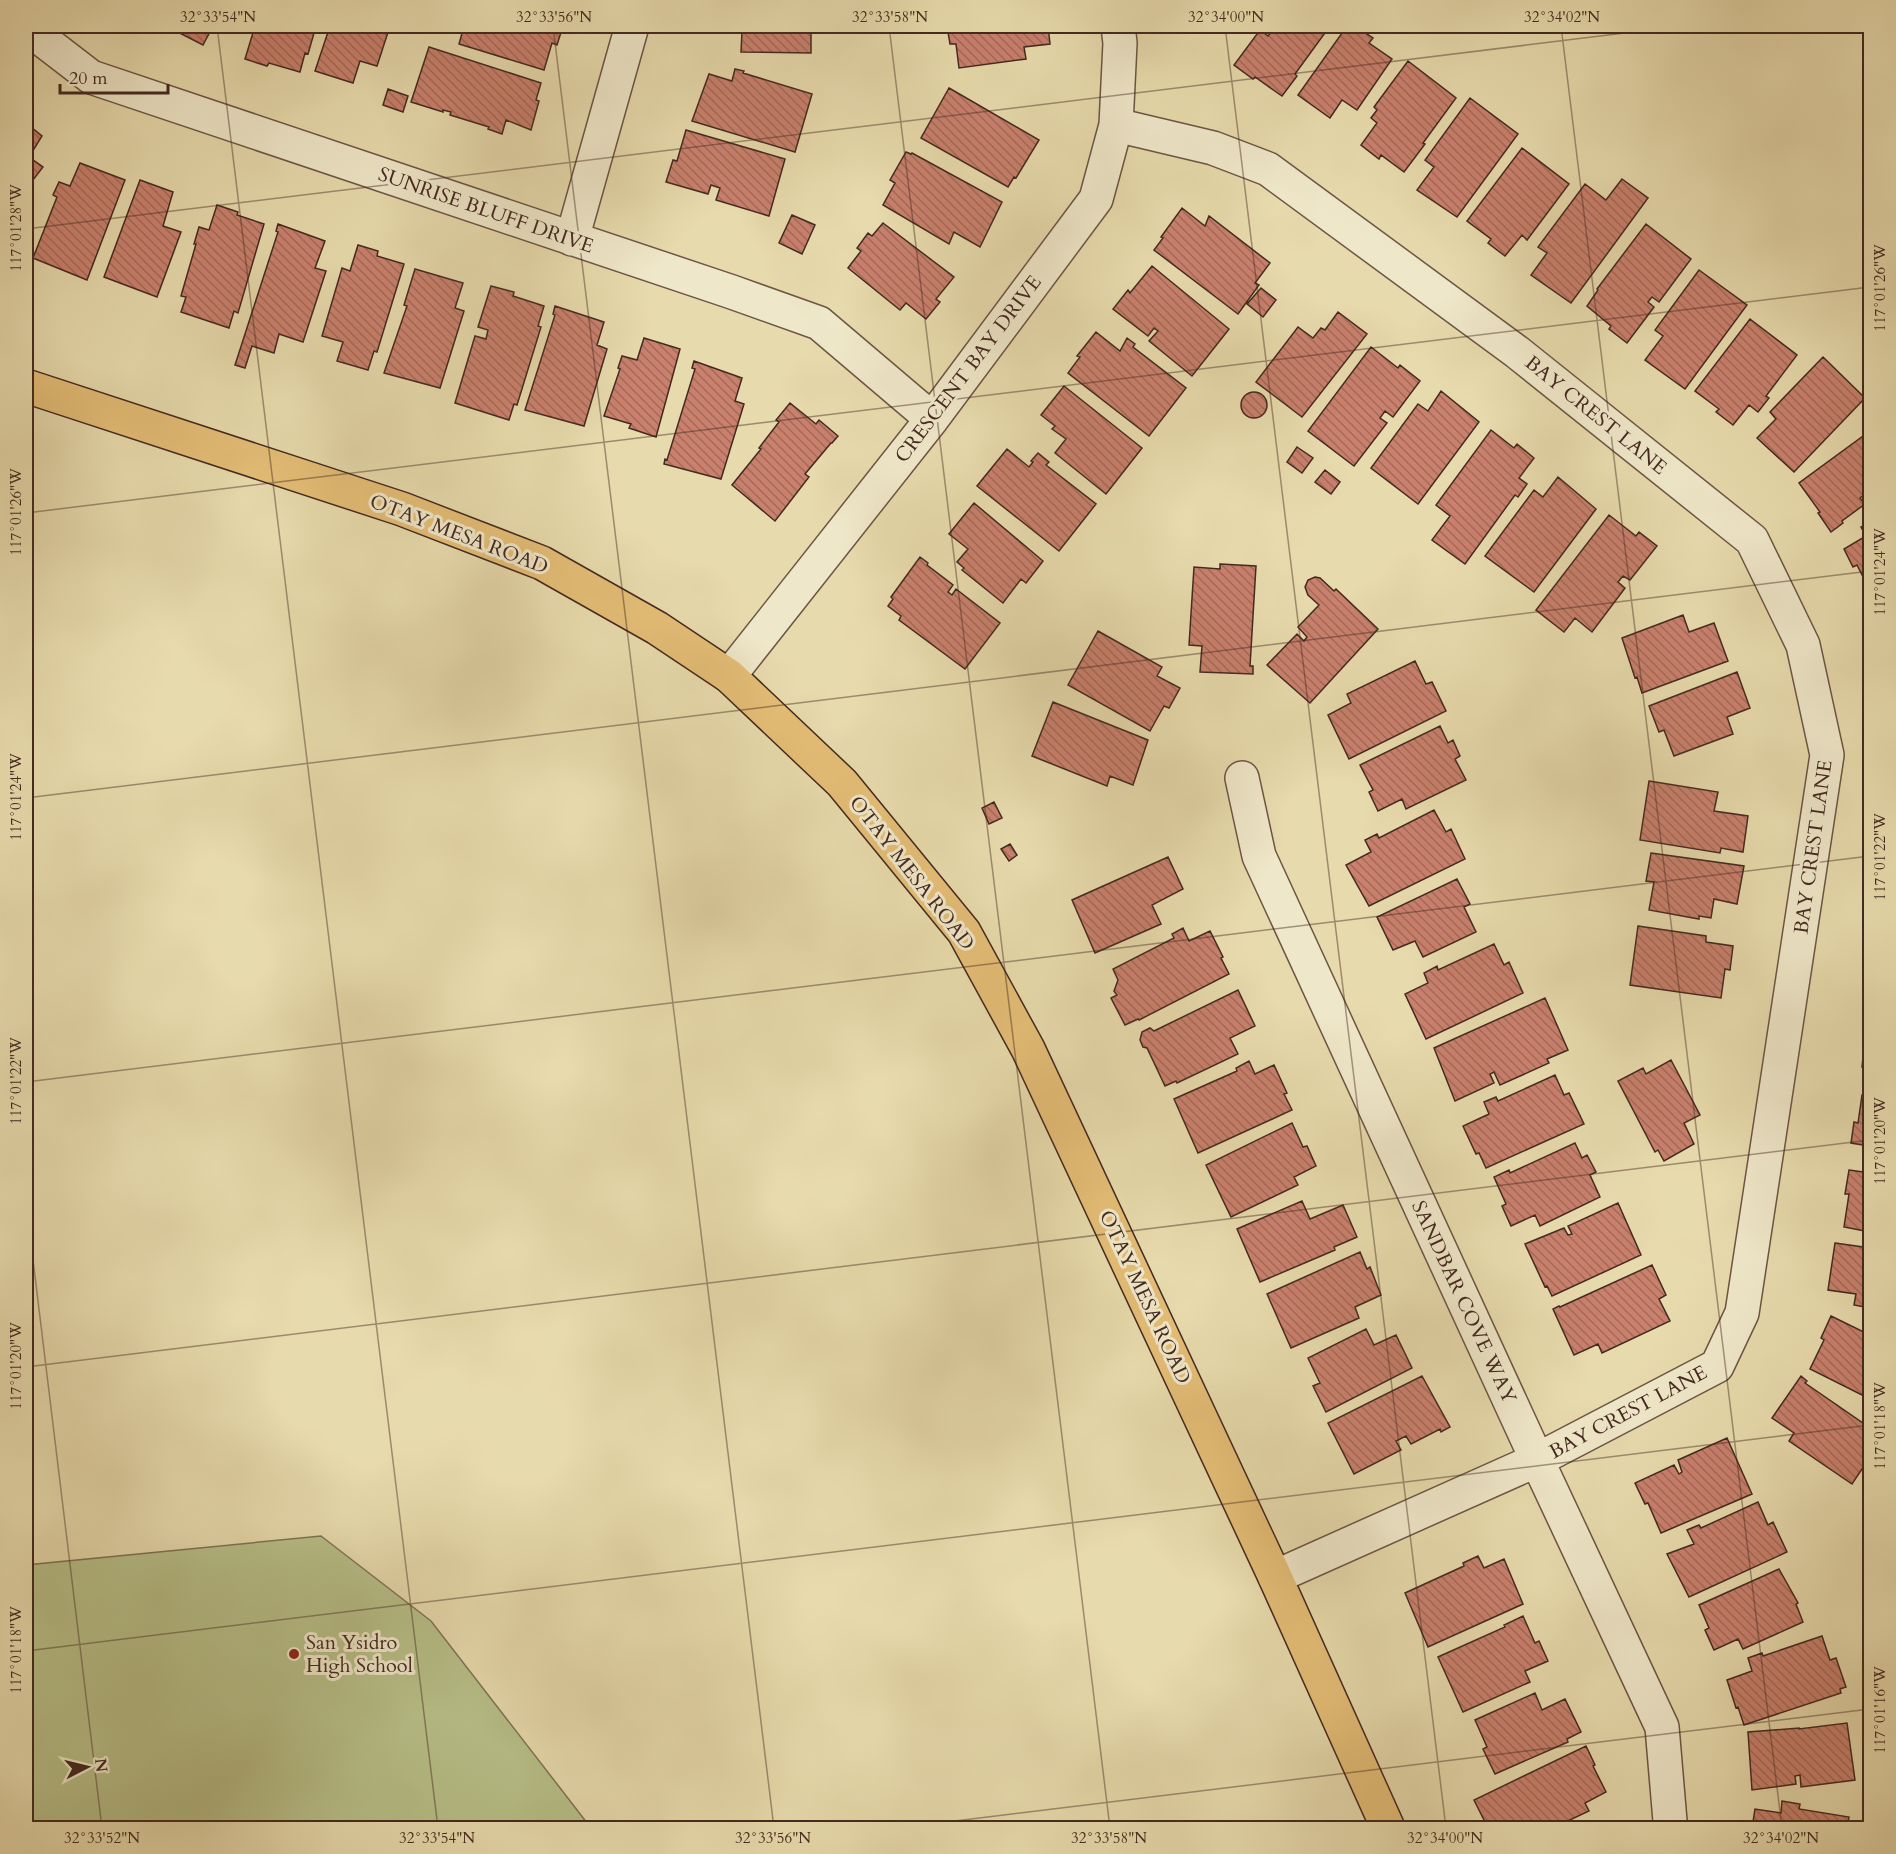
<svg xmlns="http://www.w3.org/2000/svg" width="1896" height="1854" font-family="Cardo,serif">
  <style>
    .garden { fill: #b7bf88; stroke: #7d7454; stroke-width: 1.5 }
    .building { fill: url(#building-back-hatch); stroke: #432920; stroke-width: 1.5 }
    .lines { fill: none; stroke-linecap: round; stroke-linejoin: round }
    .minor-casing { stroke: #6c5543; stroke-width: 36 }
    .major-casing { stroke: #432920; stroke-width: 36 }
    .minor { stroke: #efe7c9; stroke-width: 33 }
    .major { stroke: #e4bd76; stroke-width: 33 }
    .ticks { fill: none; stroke: #432920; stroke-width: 1.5; stroke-opacity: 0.45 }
    .poi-dot { fill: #8f2418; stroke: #efe7c9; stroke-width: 2 }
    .labels { text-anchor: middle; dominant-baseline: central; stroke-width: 6; stroke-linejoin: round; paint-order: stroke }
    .street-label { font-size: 20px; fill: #432920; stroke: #efe7c9 }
    .poi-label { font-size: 20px; fill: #432920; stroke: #efe7c9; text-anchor: start }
    .neatline { fill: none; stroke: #432920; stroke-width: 2 }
    .ticks-label { font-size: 15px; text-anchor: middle; fill: #432920 }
  </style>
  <defs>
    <pattern id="building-back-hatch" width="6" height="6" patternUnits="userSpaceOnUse" patternTransform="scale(1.5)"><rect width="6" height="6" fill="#c9806d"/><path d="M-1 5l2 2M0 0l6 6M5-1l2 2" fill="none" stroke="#a56959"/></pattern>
  </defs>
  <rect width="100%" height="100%" fill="#e7daac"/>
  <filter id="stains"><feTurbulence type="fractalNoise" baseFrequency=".00333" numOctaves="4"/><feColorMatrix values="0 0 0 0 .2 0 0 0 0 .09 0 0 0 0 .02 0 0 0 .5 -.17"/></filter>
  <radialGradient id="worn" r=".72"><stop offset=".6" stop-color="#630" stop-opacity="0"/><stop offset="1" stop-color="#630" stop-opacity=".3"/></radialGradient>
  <path class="garden" d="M321,1536L431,1621L591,1828H26V1565Z"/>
  <path class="building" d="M166,26H213L203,45Z
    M255,26H316L308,54L305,53L300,72L269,63L267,66L245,59Z
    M330,26H390L377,66L360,61L353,83L315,71Z
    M462,26H563L557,45L552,43L544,70L459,44L464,26Z
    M707,26H811V53L741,52L742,32L707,30Z
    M947,26H1048L1050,44L1024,47L1026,59L959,68L956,44H950Z
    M1265,26H1330L1295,74L1297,76L1282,96L1255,77L1253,79L1234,65L1260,30L1268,36L1272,31Z
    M1347,26H1355L1373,38L1369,43L1392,59L1357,110L1342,100L1330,118L1298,95Z
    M429,47L541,83L536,100L539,101L531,130L506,120L502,134L488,129L489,127L450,115L451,112L443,110V112L411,102Z
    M1408,61L1456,98L1423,143L1425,144L1404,172L1381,155L1379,159L1361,145L1377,123L1371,118L1377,110L1374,107Z
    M735,69L744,71L743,73L812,94L795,152L692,121L709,74L732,81Z
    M949,88L1039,140L1016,178L1014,177L1008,187L921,138Z
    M388,89L408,96L403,112L383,105Z
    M1470,98L1518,134L1457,217L1417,190L1434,167L1425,160Z
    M26,123L42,136L29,157L43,167L26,189Z
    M686,130L785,159L769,216L716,200L720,188L711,185L708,194L666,182L673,160L677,161Z
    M1522,148L1569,184L1527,240L1522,235L1505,256L1488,243L1491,239L1467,221Z
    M906,152L911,154L912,153L1002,202L980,247L954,232L949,244L883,205L895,183L890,180Z
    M80,163L125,180L87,280L33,258L57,197L53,195L59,182L70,186Z
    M1622,179L1648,198L1571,303L1531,275L1547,253L1538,247L1585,184L1606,200Z
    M140,180L173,192L163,226L181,232L157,297L104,277Z
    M217,205L238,212L237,215L264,224L238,313L234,311L229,328L181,312L186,297L181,296L196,244H194L199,227L209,230Z
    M1182,208L1205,226L1209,216L1270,263L1255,283L1259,285L1238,314L1154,250L1163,238L1161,237Z
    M792,215L815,225L802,254L779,243Z
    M883,223L954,277L936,299L940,302L926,319L906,303L900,310L848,268L861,251L857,248L868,233L872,236Z
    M278,224L325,241L315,268L326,271L303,342L279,334L274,353L252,346L245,368L235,365L278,232L276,231Z
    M1646,224L1691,259L1659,302L1652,297L1648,302L1654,307L1627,343L1609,329L1611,326L1587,306L1598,290L1597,289Z
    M358,245L378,251L377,256L404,264L377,352L374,351L368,370L337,361L343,342L322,336L342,268L350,271Z
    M1152,266L1229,329L1192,376L1149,341L1158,331L1154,328L1148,336L1113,309L1128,290L1130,293Z
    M415,269L463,283L455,308L464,311L440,388L384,373L407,306L404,305Z
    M1699,270L1747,305L1685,389L1645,360L1663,336L1655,330Z
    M491,286L514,292L513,296L544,306L538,326L541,327L517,405L514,404L509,420L455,403L475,336L486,339L488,330L478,327Z
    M1261,288L1276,300L1263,317L1247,304Z
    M555,306L604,322L597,345L607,349L584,426L525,410L555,315L553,314Z
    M1338,312L1367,334L1302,417L1256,382L1298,327L1313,338L1321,328L1325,330Z
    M1750,319L1797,355L1766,396L1769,398L1758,412L1749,405L1733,425L1716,412L1719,409L1695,391Z
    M1096,332L1120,351L1127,338L1135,344L1133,347L1186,388L1149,436L1068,373L1080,357L1077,356Z
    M644,338L680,349L656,437L629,428L631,424L604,416L620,369L618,368L622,356L637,360Z
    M1371,347L1398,368L1400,365L1420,381L1393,417L1385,411L1380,418L1387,423L1354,466L1308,431Z
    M1823,357L1865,398L1794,472L1757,438L1776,419L1770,412Z
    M694,361L742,378L735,401L744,404L721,479L664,464L665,459L667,460L695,369L692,368Z
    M1064,386L1142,448L1106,494L1055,453L1066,439L1052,429L1055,426L1041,415Z
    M1441,391L1479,422L1418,504L1371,468L1418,404L1428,411Z
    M1241 405a13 13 0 1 1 26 0a13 13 0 1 1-26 0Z
    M790,403L816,424L819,420L838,436L832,443H831L805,474L809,477L775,521L732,485L761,449L759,448L779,422L776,420Z
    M1491,430L1514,448L1517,444L1534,458L1519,478L1527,484L1518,497L1515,495L1465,564L1432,540L1450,516L1436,505Z
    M1870,431V501L1865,494L1860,498L1865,504L1842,521L1843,523L1831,532L1818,513L1820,512L1799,483Z
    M1297,447L1313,458L1302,473L1287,462Z
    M1007,449L1029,467L1033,462L1031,461L1038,453L1049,462L1046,465L1096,504L1059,551L977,486Z
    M1325,470L1340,482L1331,494L1315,482Z
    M1558,477L1596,509L1534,592L1485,556L1534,490L1543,497Z
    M974,503L1043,561L1026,583L1021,579L1003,603L962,570L964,568L957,562L968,549L949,534Z
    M1609,515L1636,536L1639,532L1657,546L1630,580L1623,576L1618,582L1625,588L1592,632L1575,618L1564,632L1536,610Z
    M1870,522V591L1857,565L1853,567L1844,549L1866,536L1861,527Z
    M920,557L928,563L927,565L953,585L948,592L952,595L956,589L1000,623L965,669L899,620L901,616L888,606L893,599L891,597Z
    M1220,564L1256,566L1250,666H1253V674L1200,672L1202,646L1189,645L1194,567L1220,569Z
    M1315,577L1320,578L1334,591L1336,589L1378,629L1310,703L1267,665L1297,634L1304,641L1307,637L1298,627L1319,605L1308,595L1305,587L1308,580Z
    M1683,615L1689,632L1714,623L1728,661L1642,693L1637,677L1635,678L1622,638Z
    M1098,631L1162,667L1157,676L1180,688L1169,708L1164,706L1150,731L1068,685Z
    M1415,661L1426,684L1432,682L1446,711L1349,759L1328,715L1351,703L1347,694Z
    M1737,672L1750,708L1727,717L1733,734L1674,756L1664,730L1659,732L1649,706Z
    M1053,702L1148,740L1133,785L1110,776L1107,786L1032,756Z
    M1440,726L1448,743L1453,740L1460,756L1455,759L1466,780L1406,809L1402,799L1378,811L1369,792L1373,790L1360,765Z
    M1649,781L1718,792L1714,811L1748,816L1743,852L1721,848L1720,853L1640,840Z
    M994,802L1002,818L989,824L982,808Z
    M1434,810L1446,832L1451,829L1465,859L1369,906L1346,865L1371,852L1365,840L1377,834L1379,838Z
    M1010,844L1017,855L1009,861L1001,849Z
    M1651,853L1744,866L1737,904L1714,899L1711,918L1699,916V919L1649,910L1654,882L1646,881Z
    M1168,857L1183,889L1152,905L1161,924L1095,953L1072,900Z
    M1457,879L1470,904L1464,907L1476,932L1423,957L1415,941L1393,950L1377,917Z
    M1638,926L1706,936V942L1733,946L1730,970L1725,969L1721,998L1630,985Z
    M1183,928L1189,941L1210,931L1223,957L1221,958L1229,974L1139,1020L1138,1019L1125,1025L1111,998L1117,995L1114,991L1118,980L1113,969L1174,938L1172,934Z
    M1494,944L1504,965L1509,962L1523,993L1426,1039L1405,994L1428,983L1424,973L1437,966L1438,970Z
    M1238,990L1255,1026L1230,1038L1238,1054L1177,1083L1176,1081L1165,1086L1147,1048L1143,1047L1140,1040L1142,1032L1150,1028L1154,1031Z
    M1545,998L1568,1050L1547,1059L1549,1063L1500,1085L1494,1072L1490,1074L1494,1083L1455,1101L1434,1048Z
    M1867,1021L1870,1022V1080L1863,1079L1864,1067H1862Z
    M1671,1060L1700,1115L1684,1123L1694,1144L1664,1161L1658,1150L1655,1152L1618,1081L1643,1068L1646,1074Z
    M1249,1061L1255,1074L1274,1065L1287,1093L1284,1094L1292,1110L1198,1153L1174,1099L1237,1071L1236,1068Z
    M1555,1075L1564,1095L1569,1093L1584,1124L1486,1168L1479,1153L1476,1154L1463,1126L1489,1114L1484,1102L1496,1097L1498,1101Z
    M1862,1095L1870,1096V1146L1851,1143L1854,1122L1858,1123Z
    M1292,1123L1303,1147L1307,1146L1316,1166L1294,1177L1298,1185L1231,1217L1206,1165Z
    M1575,1143L1582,1158L1587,1155L1596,1172L1590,1175L1600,1197L1540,1226L1535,1215L1511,1226L1502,1206L1506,1204L1494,1177L1509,1170L1510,1173Z
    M1849,1170L1870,1173V1232L1844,1227L1849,1194H1845Z
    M1302,1201L1310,1219L1343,1205L1357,1237L1334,1247L1335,1250L1260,1282L1237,1229Z
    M1618,1203L1641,1255L1552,1296L1547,1286L1545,1287L1525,1244L1564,1228L1568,1235L1572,1234L1568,1226Z
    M1835,1243L1870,1248V1308L1854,1305L1856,1294L1828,1290Z
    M1360,1252L1367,1269L1370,1267L1381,1295L1355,1307L1359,1318L1291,1348L1267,1294Z
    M1652,1265L1666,1295L1659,1299L1670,1321L1602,1353L1598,1344L1574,1355L1553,1309L1559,1306L1560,1307Z
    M1831,1316L1870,1335L1866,1343L1870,1345V1399L1810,1369L1824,1340L1821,1338Z
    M1366,1329L1374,1345L1396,1335L1412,1368L1326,1412L1313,1386L1320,1383L1308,1358Z
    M1422,1376L1450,1427L1441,1432L1440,1429L1411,1444L1406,1436L1396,1441L1401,1450L1354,1474L1328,1423Z
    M1801,1376L1807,1381L1805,1383L1870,1428V1457L1852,1484L1789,1441L1794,1433L1772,1418Z
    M1727,1438L1752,1494L1661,1533L1648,1503L1645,1504L1635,1483L1674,1465L1679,1474L1682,1472L1678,1460Z
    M1758,1502L1768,1525L1773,1522L1787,1552L1689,1597L1667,1554L1694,1544L1687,1530L1699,1525L1701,1528Z
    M1478,1556L1484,1568L1504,1559L1523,1604L1428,1647L1405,1593L1464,1566L1463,1563Z
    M1779,1569L1798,1603L1796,1604L1803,1622L1743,1649L1738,1639L1714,1650L1705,1630L1709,1628L1699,1605Z
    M1523,1616L1535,1643L1539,1641L1548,1661L1525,1671L1530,1682L1463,1712L1438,1657L1505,1627L1504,1625Z
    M1822,1636L1830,1660L1836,1658L1846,1687L1840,1689L1841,1693L1744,1725L1738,1707L1736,1708L1727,1680L1752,1671L1748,1658L1762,1653L1763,1656Z
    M1535,1693L1542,1710L1565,1699L1581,1732L1567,1739L1568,1742L1495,1774L1483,1749L1487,1747L1475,1720Z
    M1847,1723L1855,1780L1801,1787L1800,1775L1795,1776L1796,1784L1752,1790L1748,1732L1799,1728V1729Z
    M1586,1746L1595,1765L1593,1766L1606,1792L1585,1803L1589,1811L1553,1828H1488L1474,1800Z
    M1782,1801L1800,1804L1799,1809L1849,1817L1847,1828H1752L1755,1809L1781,1813Z"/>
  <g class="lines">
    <g class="minor-casing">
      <path id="minor" d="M26,27L91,77L732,292L819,323L932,419
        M1116,125L1213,148L1268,169L1517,352L1752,540L1803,645L1827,755L1742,1313L1717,1366L1537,1460L1275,1577
        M572,239L632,26
        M729,676L932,419L1096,199L1116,125L1120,43L1118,26
        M1242,778L1259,856L1537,1460L1662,1727L1670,1821L1669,1828"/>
    </g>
    <g class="major-casing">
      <path id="major" d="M26,386L402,509L542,563L657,628L729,676L842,783L964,932L1028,1049L1275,1577L1388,1828"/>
    </g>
    <use href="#minor" class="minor"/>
    <use href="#major" class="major"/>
  </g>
  <path class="ticks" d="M217,26L438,1828M553,26L774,1828M889,26L1110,1828M1225,26L1446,1828M1561,26L1782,1828M26,229L1682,26M26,513L1870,287M26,798L1870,571M26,1082L1870,856M26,1202L102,1828M26,1367L1870,1140M26,1651L1870,1425M898,1828L1870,1709"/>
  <circle class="poi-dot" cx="294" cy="1654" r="6"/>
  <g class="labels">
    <g class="street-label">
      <text transform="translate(486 210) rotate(19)">SUNRISE BLUFF DRIVE</text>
      <text transform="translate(968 369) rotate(-53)">CRESCENT BAY DRIVE</text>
      <text transform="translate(1596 415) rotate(39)">BAY CREST LANE</text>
      <text transform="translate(459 534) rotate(21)">OTAY MESA ROAD</text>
      <text transform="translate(1813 847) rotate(-82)">BAY CREST LANE</text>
      <text transform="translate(912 873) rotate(52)">OTAY MESA ROAD</text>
      <text transform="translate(1145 1297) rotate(65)">OTAY MESA ROAD</text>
      <text transform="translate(1464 1302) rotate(65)">SANDBAR COVE WAY</text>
      <text transform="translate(1628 1412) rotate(-28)">BAY CREST LANE</text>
    </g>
    <g class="poi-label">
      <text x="306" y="1642">San Ysidro<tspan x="306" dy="23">High School</tspan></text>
    </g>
  </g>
  <rect width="1896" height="1854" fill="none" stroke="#e7daac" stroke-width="66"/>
  <g transform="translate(87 1767) rotate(83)" stroke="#efe7c9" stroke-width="4.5" paint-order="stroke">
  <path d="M0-4.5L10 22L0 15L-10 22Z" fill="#432920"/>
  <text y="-9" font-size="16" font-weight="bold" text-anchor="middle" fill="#432920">N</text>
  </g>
  <path d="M60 84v9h108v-9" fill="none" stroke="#432920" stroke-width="3"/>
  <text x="69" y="84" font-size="18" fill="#432920" stroke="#efe7c9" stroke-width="4.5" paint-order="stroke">20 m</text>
  <rect x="33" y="33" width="1830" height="1788" class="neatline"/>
  <g class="ticks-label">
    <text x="218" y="22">32°33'54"N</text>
    <text x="554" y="22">32°33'56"N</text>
    <text x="890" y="22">32°33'58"N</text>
    <text x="1226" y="22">32°34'00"N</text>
    <text x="1562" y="22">32°34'02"N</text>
    <text transform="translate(16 228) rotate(-90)" y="5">117°01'28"W</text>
    <text transform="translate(1880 288) rotate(-90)" y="5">117°01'26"W</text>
    <text transform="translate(16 512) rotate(-90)" y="5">117°01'26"W</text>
    <text transform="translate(1880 572) rotate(-90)" y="5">117°01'24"W</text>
    <text transform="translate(16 797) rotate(-90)" y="5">117°01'24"W</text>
    <text transform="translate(1880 857) rotate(-90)" y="5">117°01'22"W</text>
    <text transform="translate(16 1081) rotate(-90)" y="5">117°01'22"W</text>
    <text transform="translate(1880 1141) rotate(-90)" y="5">117°01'20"W</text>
    <text transform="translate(16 1366) rotate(-90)" y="5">117°01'20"W</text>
    <text transform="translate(1880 1426) rotate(-90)" y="5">117°01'18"W</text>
    <text transform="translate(16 1650) rotate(-90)" y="5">117°01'18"W</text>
    <text transform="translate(1880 1710) rotate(-90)" y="5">117°01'16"W</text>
    <text x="102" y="1843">32°33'52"N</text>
    <text x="437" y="1843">32°33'54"N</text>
    <text x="773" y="1843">32°33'56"N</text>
    <text x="1109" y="1843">32°33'58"N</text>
    <text x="1445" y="1843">32°34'00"N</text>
    <text x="1781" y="1843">32°34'02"N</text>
  </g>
  <rect width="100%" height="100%" filter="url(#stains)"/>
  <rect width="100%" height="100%" fill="url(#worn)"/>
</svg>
